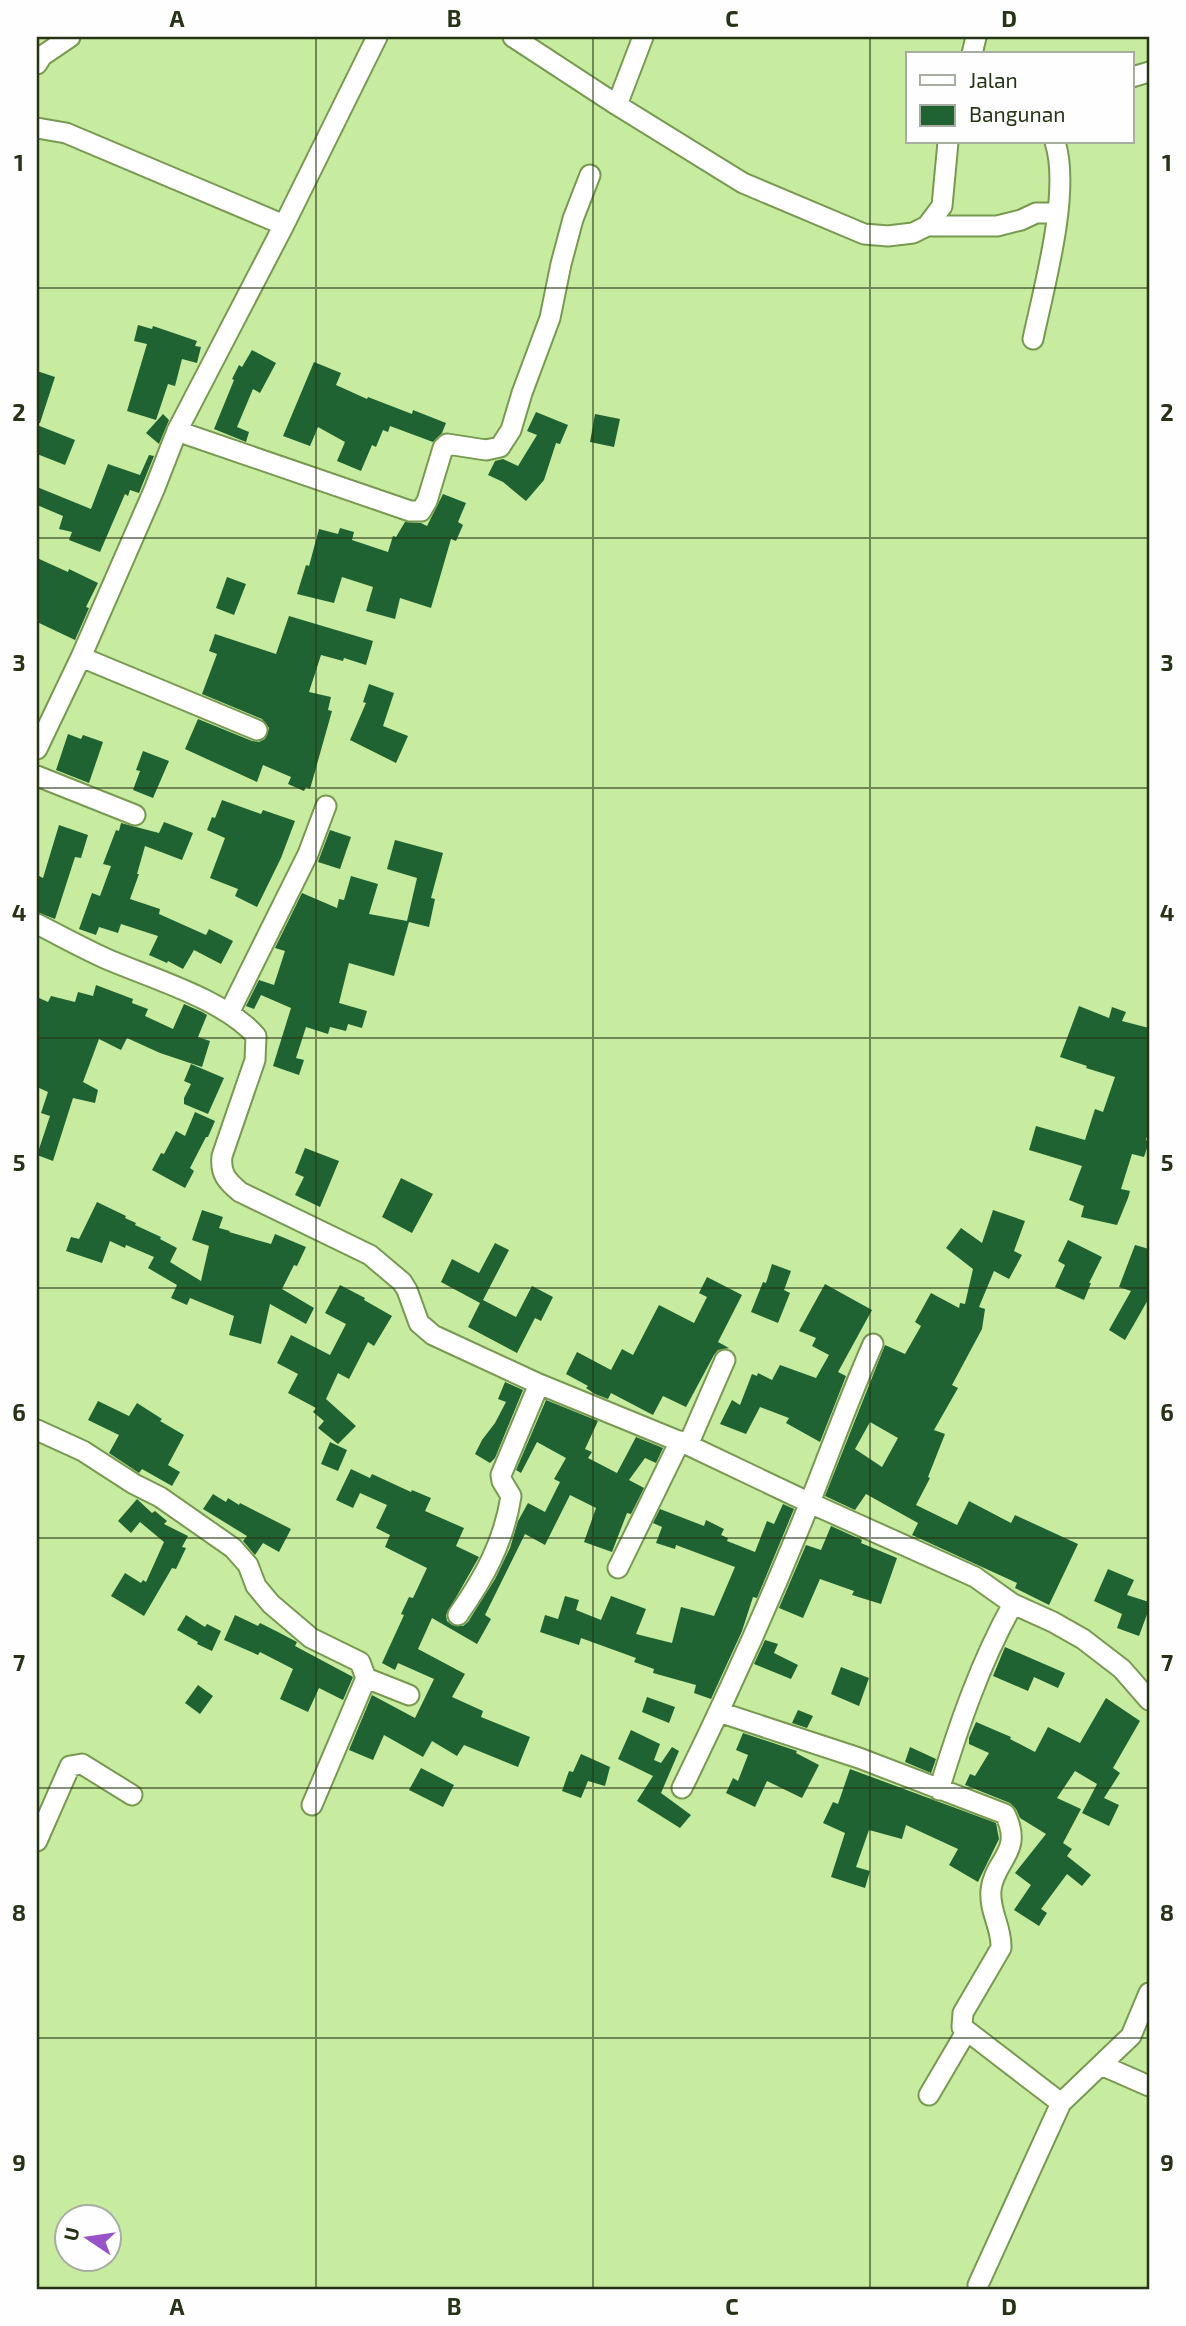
<svg xmlns="http://www.w3.org/2000/svg" width="1186" height="2326" font-family="'Exo 2',sans-serif">
  <style>
    .building { fill: #1f6332; fill-rule: evenodd }
    .lines { fill: none; stroke-linecap: round; stroke-linejoin: round }
    .minor-casing { stroke: #779950; stroke-width: 23 }
    .minor { stroke: #fff; stroke-width: 19 }
    .grid { fill: none; stroke: #263415; stroke-width: 2; stroke-opacity: 0.55 }
    .neatline { fill: none; stroke: #263415; stroke-width: 2.5 }
    .grid-label { font-size: 23px; text-anchor: middle; font-weight: bold; fill: #263415 }
  </style>
  <rect width="100%" height="100%" fill="#c7ec9f"/>
  <path class="building" d="M138,325L152,329L153,326L197,341L195,346L201,347L197,363L182,359L175,386L168,384L156,420L127,411L147,344L134,341Z
    M252,350L276,363L260,393L253,389L237,427L249,432L246,442L214,429L234,380L232,379L239,365L242,367Z
    M314,362L341,373L336,385L367,399L368,397L412,414L413,410L446,423L442,433L433,442L390,426L388,432L383,430L376,447L372,445L361,471L337,461L345,442L318,427L310,446L283,436Z
    M37,371L55,377L40,423H37Z
    M536,412L568,425L560,444L556,443L544,480L526,501L503,482L488,475L495,461L503,459L518,466L537,435L527,431Z
    M163,414L169,420L159,444L146,433Z
    M595,414L620,419L614,447L590,442Z
    M37,425L75,440L65,465L37,454Z
    M149,455L154,456L139,493L130,490L128,496L125,494L100,552L69,540L72,532L59,529L63,516L37,505V487L91,509L108,464L140,475Z
    M443,494L466,503L458,522L463,525L456,541L451,539L431,608L400,598L395,619L366,611L373,587L342,577L334,603L297,594L306,565L309,566L319,529L338,534L340,528L354,532L352,540L388,552L393,536L396,537L405,522L421,523L427,526Z
    M37,558L68,572L69,569L98,583L86,607L89,608L75,640L37,622Z
    M227,577L246,584L234,615L216,608Z
    M289,616L373,641L366,665L344,658L343,661L321,655L309,692L331,697L328,710L332,711L310,789L306,787L304,791L288,784L291,777L263,765L257,782L185,749L198,719L252,741L259,742L265,739L269,728L262,719L202,694L217,654L209,651L215,634L276,654Z
    M369,684L394,693L383,726L408,736L396,763L350,740L366,703L363,702Z
    M68,734L81,739L83,735L103,742L89,783L56,770Z
    M143,751L169,761L153,798L133,790L140,771L136,770Z
    M222,800L261,814L263,810L295,821L281,858L257,907L235,896L238,889L210,878L225,838L207,830L212,817L215,818Z
    M164,822L193,833L182,860L145,846L137,874H139L130,899L160,909L159,914L206,935L209,929L233,941L221,964L194,950L183,969L168,961L167,963L149,955L158,936L121,924L118,933L99,927L96,935L79,929L92,893L100,896L111,866L103,864L116,830L119,831L121,823L159,833Z
    M59,825L88,835L81,858L75,857L55,919L37,912V875L43,878Z
    M330,830L351,837L340,869L318,862Z
    M395,840L443,853L431,898L435,899L429,927L409,922L394,976L349,963L339,1003L367,1011L362,1028L348,1024L346,1031L330,1027L328,1034L306,1027L296,1058L304,1060L299,1075L273,1066L291,1008L261,995L254,1009L246,1006L259,980L274,985L285,951L275,948L302,893L337,908L339,899L344,900L351,876L378,884L369,914L407,921L417,878L387,869Z
    M96,985L133,999L132,1003L148,1009L145,1016L173,1029L184,1004L202,1012L207,1015L198,1037L210,1041L202,1067L160,1053L127,1038L121,1050L99,1039L83,1082L98,1090L95,1103L73,1098L53,1161L37,1155L50,1116L41,1113L48,1092L37,1087V997L48,1002L51,996L75,1002L78,992L93,996Z
    M1079,1006L1109,1018L1112,1007L1126,1012L1122,1021L1149,1028V1129L1146,1140L1149,1142L1144,1157L1132,1154L1121,1189L1130,1191L1128,1198L1117,1225L1081,1217L1084,1206L1069,1200L1082,1166L1029,1150L1036,1126L1085,1140L1095,1109L1103,1112L1115,1077L1086,1068L1087,1066L1060,1057Z
    M191,1064L224,1078L208,1114L184,1104V1098L191,1084L184,1081Z
    M195,1112L215,1121L208,1137H206L190,1168L194,1171L185,1188L152,1170L161,1153L164,1154L176,1131L185,1136Z
    M305,1148L339,1161L320,1207L295,1195L304,1177L295,1173Z
    M401,1178L433,1194L412,1233L382,1217Z
    M97,1202L126,1216L125,1218L136,1223L135,1225L161,1237L160,1239L177,1248L170,1262L201,1281L209,1246L192,1240L202,1210L223,1217L219,1228L230,1231L229,1232L271,1244L275,1234L306,1247L297,1266L294,1265L282,1289L314,1308L306,1324L270,1304L261,1344L229,1335L234,1316L190,1298L187,1305L171,1298L177,1285L148,1268L154,1257L126,1245L125,1248L110,1241L102,1263L66,1251L71,1237L79,1239Z
    M993,1210L1025,1221L1014,1251L1022,1255L1009,1279L994,1271L979,1307L985,1309L982,1329L952,1385L958,1388L934,1430L945,1434L928,1477L930,1478L916,1505L957,1525L969,1501L1011,1523L1015,1515L1078,1544L1049,1605L1015,1588L1017,1583L912,1535L918,1523L866,1494L855,1510L825,1496L885,1345L905,1354L921,1326L915,1322L931,1293L959,1308L960,1303L965,1304L973,1269L946,1248L961,1228L982,1243ZM870,1422L898,1438L882,1467L855,1449Z
    M1068,1240L1102,1257L1089,1283H1091L1084,1300L1055,1287L1065,1265L1058,1261Z
    M495,1243L509,1250L483,1300L516,1317L532,1286L553,1297L541,1321L535,1318L517,1353L468,1327L480,1303L441,1282L452,1259L479,1273Z
    M1135,1245L1149,1249V1298L1125,1340L1109,1330L1131,1291L1119,1287Z
    M772,1264L791,1271L784,1290L790,1293L778,1323L751,1312L763,1282L766,1283Z
    M707,1277L742,1295L718,1342L729,1348L718,1350L714,1355L686,1407L663,1396L653,1415L611,1393L608,1399L595,1394L586,1388L588,1386L566,1374L577,1352L611,1370L622,1349L633,1355L659,1305L694,1323L707,1297L699,1293Z
    M825,1284L872,1310L838,1372L846,1376L820,1442L786,1423L789,1418L760,1407L746,1434L720,1424L732,1400L740,1405L752,1374L757,1376L758,1373L772,1380L780,1365L816,1378L829,1355L812,1346L816,1338L799,1331Z
    M340,1285L365,1298L364,1300L392,1316L374,1346L368,1342L349,1379L338,1373L326,1399L356,1426L338,1444L318,1428L324,1421L313,1412L316,1408L288,1393L298,1374L277,1363L291,1335L330,1355L346,1324L325,1313Z
    M505,1382L523,1390L495,1458L490,1463L475,1454L482,1440L495,1423L506,1402L498,1399Z
    M546,1400L598,1421L585,1449L592,1452L588,1458L617,1473L636,1437L663,1448L656,1463L645,1458L629,1480L644,1488L631,1514L627,1513L612,1552L584,1542L596,1508L570,1495L545,1545L525,1534L485,1615L491,1619L477,1644L432,1618L418,1649L465,1674L452,1697L483,1711L481,1717L530,1737L518,1767L464,1745L457,1756L432,1741L423,1757L384,1735L373,1760L349,1750L372,1695L415,1718L434,1679L398,1663L395,1670L382,1663L404,1615L401,1614L409,1597L413,1598L427,1568L385,1547L390,1535L376,1528L387,1505L360,1493L353,1508L336,1500L351,1469L370,1478L372,1474L411,1492L412,1490L431,1498L425,1511L464,1528L456,1546L479,1557L446,1615L447,1621L452,1625L463,1626L468,1622L495,1579L510,1548L518,1521L528,1503L545,1512L560,1482L554,1479L566,1458L537,1442L521,1473L516,1470Z
    M98,1401L129,1416L137,1403L162,1419L160,1421L184,1435L168,1465L180,1472L172,1486L142,1469L139,1473L109,1453L119,1435L88,1420Z
    M330,1442L347,1450L338,1471L321,1464Z
    M213,1494L226,1502L228,1498L239,1505L240,1503L291,1529L279,1552L263,1543L255,1555L243,1541L247,1536L203,1509Z
    M137,1499L152,1513L155,1511L167,1521L164,1524L188,1536L182,1547L186,1548L176,1569L172,1568L144,1616L111,1596L125,1573L141,1583L143,1580L146,1582L164,1542L140,1522L131,1533L118,1521Z
    M783,1504L794,1509L757,1598L753,1597L742,1631L711,1699L694,1693L696,1685L653,1673L654,1669L634,1662L636,1658L581,1638L579,1645L540,1632L545,1615L558,1619L565,1596L579,1600L576,1610L601,1620L611,1596L646,1609L636,1634L672,1643L681,1607L714,1616L735,1567L676,1545L675,1549L656,1543L662,1527L653,1523L660,1509L704,1526L706,1520L724,1529L721,1535L728,1538L727,1541L755,1552L767,1521L774,1524Z
    M831,1526L862,1540L861,1543L897,1558L881,1604L852,1595L854,1591L820,1579L803,1618L779,1608L806,1545L821,1550Z
    M1108,1569L1134,1580L1127,1595L1149,1602V1609L1139,1636L1117,1628L1122,1614L1094,1601Z
    M186,1615L205,1627L207,1624L221,1631L212,1651L197,1644L198,1642L177,1630Z
    M235,1615L258,1626L260,1623L276,1631L297,1642L295,1646L353,1677L343,1700L319,1688L308,1712L280,1699L293,1669L260,1652L258,1655L224,1640Z
    M765,1640L778,1644L774,1653L798,1665L791,1679L754,1664Z
    M1005,1647L1065,1673L1058,1688L1034,1677L1028,1691L993,1676Z
    M841,1667L869,1678L859,1706L831,1694Z
    M198,1685L213,1696L200,1714L185,1703Z
    M647,1697L675,1707L669,1723L642,1712Z
    M1106,1698L1140,1721L1113,1768L1120,1773L1104,1798L1119,1805L1109,1826L1082,1813L1097,1784L1075,1771L1057,1798L1081,1809L1063,1843L1072,1849L1067,1856L1091,1875L1082,1886L1067,1874L1041,1909L1047,1913L1039,1926L1014,1910L1031,1885L1015,1873L1046,1834L1020,1818L1016,1809L1010,1803L965,1785L970,1774L975,1776L989,1753L969,1744V1738L976,1722L1011,1737L1010,1739L1035,1752L1048,1727L1080,1743Z
    M798,1710L813,1716L807,1728L792,1723Z
    M631,1730L660,1744L654,1760L661,1763L672,1747L679,1751L661,1793L691,1815L680,1828L637,1801L653,1776L618,1759Z
    M743,1733L797,1751L796,1753L819,1765L802,1798L767,1781L755,1807L726,1793L733,1778L738,1781L748,1755L736,1750Z
    M910,1747L936,1759L931,1773L905,1762Z
    M581,1754L610,1767L605,1786L588,1781L581,1798L562,1791L569,1771L573,1772Z
    M421,1768L454,1785L443,1807L409,1790Z
    M850,1769L996,1823L999,1839L978,1882L949,1865L958,1849L906,1825L902,1839L869,1830L856,1867L870,1871L865,1888L831,1877L845,1833L823,1823L833,1802L838,1804Z"/>
  <g class="lines">
    <g class="minor-casing">
      <path id="minor" d="M513,37L617,105L743,183L864,234L888,236L913,233L927,226L942,206L948,142
        M972,54L976,37
        M37,64L42,56L70,37
        M1132,77L1149,72
        M617,105L643,37
        M37,128L66,133L284,225
        M927,226H997L1021,220L1036,213H1057
        M1033,339C1044,287 1071,191 1055,142
        M177,431L410,511H421L427,501L443,448L447,444L486,450L500,447L511,430L522,393L550,318L561,264L573,219L590,175
        M81,657L257,730
        M37,749L81,657L154,490L177,431L284,225L377,37
        M37,776L135,815
        M37,924C61,936 84,949 109,960C154,979 225,1000 256,1036L255,1060L222,1156C220,1174 227,1181 240,1192L370,1255L402,1282L407,1290L419,1323L433,1335L539,1384L688,1445L810,1503L975,1577L1013,1604L1053,1622L1083,1639L1122,1669L1149,1700
        M229,1013L308,854L326,806
        M37,1430L83,1451L134,1484L160,1497L233,1548L248,1565L256,1586L271,1604L311,1638L360,1662L366,1678L409,1695
        M688,1445L725,1360
        M618,1568L680,1441
        M458,1615C484,1578 504,1542 511,1496L502,1481L501,1475L539,1384
        M719,1712L859,1758L1005,1814C1024,1852 994,1860 991,1890C989,1912 1002,1927 1001,1948L963,2013L962,2027L1061,2103
        M682,1788C728,1695 771,1599 810,1502C831,1449 850,1396 873,1344
        M939,1790C959,1725 980,1663 1013,1604
        M312,1805L366,1678
        M37,1841L70,1766L82,1764L132,1795
        M1101,2065L1149,2086
        M929,2095L966,2032
        M978,2285L1061,2103L1131,2036L1149,1993"/>
    </g>
    <use href="#minor" class="minor"/>
  </g>
  <path class="grid" d="M316,37V2289M593,37V2289M870,37V2289M37,288H1149M37,538H1149M37,788H1149M37,1038H1149M37,1288H1149M37,1538H1149M37,1788H1149M37,2038H1149"/>
  <rect width="1186" height="2326" fill="none" stroke="#fefefe" stroke-width="77"/>
  <rect x="906" y="52" width="228" height="91" fill="#fefefe" stroke="#a8ada1" stroke-width="2"/>
  <rect x="920" y="75" width="35" height="10" fill="#ffffff" stroke="#a8ada1" stroke-width="2"/>
  <text x="969" y="88" font-size="21" fill="#263415">Jalan</text>
  <rect x="920" y="105" width="35" height="21" fill="#1f6332" stroke="#a8ada1" stroke-width="2"/>
  <text x="969" y="122" font-size="21" fill="#263415">Bangunan</text>
  <g transform="translate(88 2238) rotate(283)"><circle r="33" fill="#fefefe" stroke="#a8ada1" stroke-width="2"/>
  <path d="M0-5L12 26L0 18L-12 26Z" fill="#9853c8"/>
  <text y="-10" font-size="19" font-weight="bold" text-anchor="middle" fill="#263415">U</text>
  </g>
  <rect x="38" y="38" width="1110" height="2250" class="neatline"/>
  <g class="grid-label">
    <text x="177" y="27">A</text>
    <text x="454" y="27">B</text>
    <text x="732" y="27">C</text>
    <text x="1009" y="27">D</text>
    <text x="19" y="171">1</text>
    <text x="1167" y="171">1</text>
    <text x="19" y="421">2</text>
    <text x="1167" y="421">2</text>
    <text x="19" y="671">3</text>
    <text x="1167" y="671">3</text>
    <text x="19" y="921">4</text>
    <text x="1167" y="921">4</text>
    <text x="19" y="1171">5</text>
    <text x="1167" y="1171">5</text>
    <text x="19" y="1421">6</text>
    <text x="1167" y="1421">6</text>
    <text x="19" y="1671">7</text>
    <text x="1167" y="1671">7</text>
    <text x="19" y="1921">8</text>
    <text x="1167" y="1921">8</text>
    <text x="19" y="2171">9</text>
    <text x="1167" y="2171">9</text>
    <text x="177" y="2315">A</text>
    <text x="454" y="2315">B</text>
    <text x="732" y="2315">C</text>
    <text x="1009" y="2315">D</text>
  </g>
</svg>
